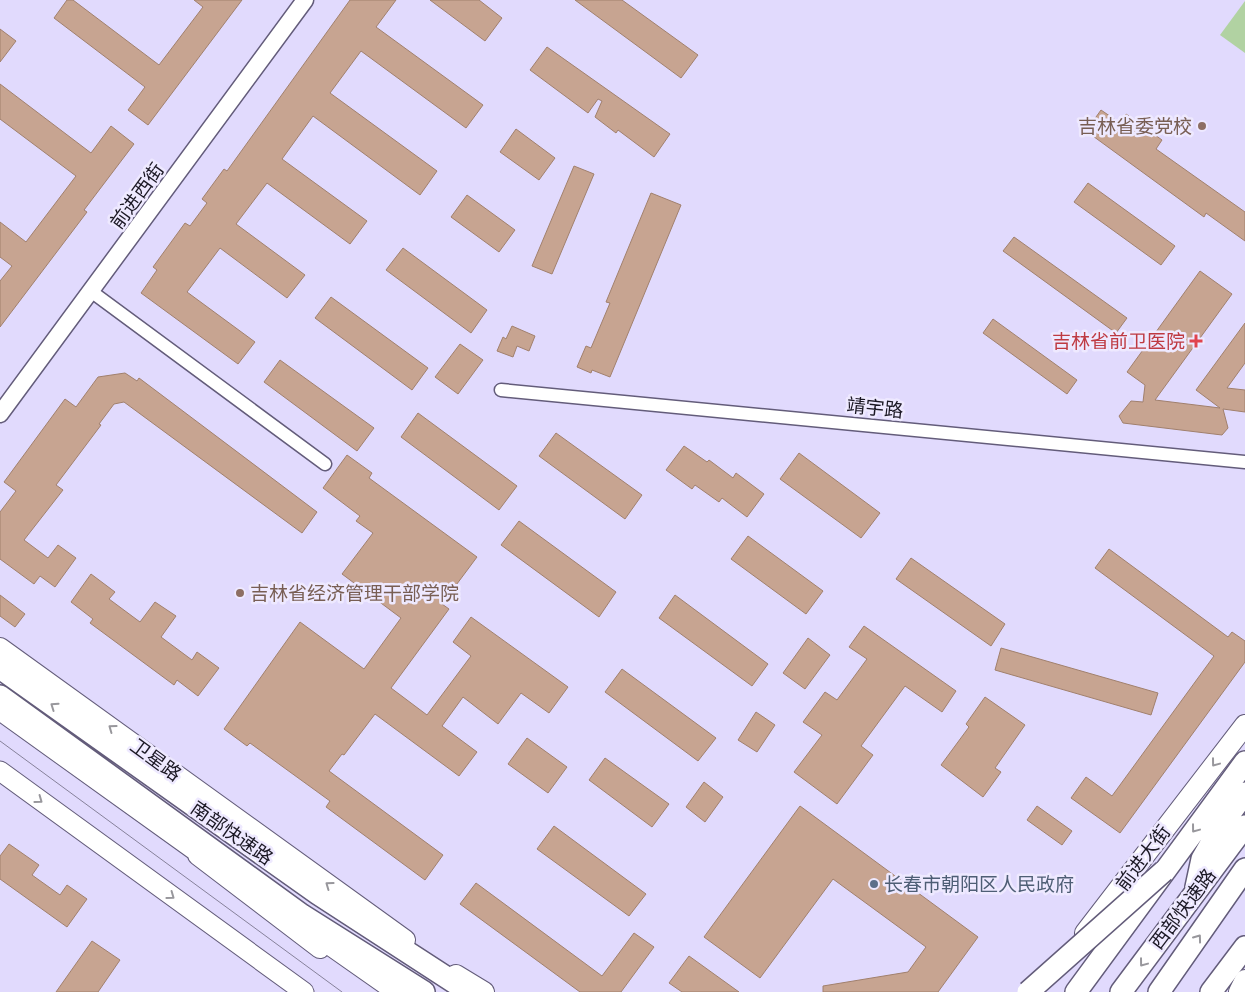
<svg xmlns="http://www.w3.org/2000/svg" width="1245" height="992" font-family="Figtree,'Noto Sans SC',sans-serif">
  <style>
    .green { fill: #b1d2a2 }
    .building { fill: #c7a491; stroke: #a1806d }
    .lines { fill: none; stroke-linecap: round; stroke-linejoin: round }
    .minor-casing { stroke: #635c7a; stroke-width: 15 }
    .tertiary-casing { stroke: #635c7a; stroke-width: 19 }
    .secondary-casing { stroke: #635c7a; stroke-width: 21 }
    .primary-casing { stroke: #635c7a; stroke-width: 22 }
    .trunk-casing { stroke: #635c7a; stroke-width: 24 }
    .minor { stroke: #fff; stroke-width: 12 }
    .tertiary { stroke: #fff; stroke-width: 16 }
    .secondary { stroke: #fff; stroke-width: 19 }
    .primary { stroke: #fff; stroke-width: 20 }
    .trunk { stroke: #fff; stroke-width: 21 }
    .tram { stroke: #86819a; stroke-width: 1 }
    .trunk-bridge-casing { stroke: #635c7a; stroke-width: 24; stroke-linecap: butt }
    .trunk-bridge { stroke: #fff; stroke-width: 21 }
    .oneway { stroke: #98979c }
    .education-dot { fill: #8d6e63; stroke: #eee9ff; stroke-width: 2 }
    .health-dot { fill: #e0444e; stroke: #eee9ff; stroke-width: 2 }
    .service-dot { fill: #5c6f8a; stroke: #eee9ff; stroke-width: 2 }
    .labels { text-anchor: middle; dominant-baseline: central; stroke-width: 5; stroke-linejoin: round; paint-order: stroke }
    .education-label { font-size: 19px; fill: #785e54; stroke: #eee9ff; text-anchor: end }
    .street-label { font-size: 19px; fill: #1b1824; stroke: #eee9ff }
    .health-label { font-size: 19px; fill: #be3a42; stroke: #eee9ff; text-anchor: end }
    .service-label { font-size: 19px; fill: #4e5e75; stroke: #eee9ff; text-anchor: start }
  </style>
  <rect width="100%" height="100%" fill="#e1dafd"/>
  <path class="green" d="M1245,1V53L1220,35Z"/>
  <path class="building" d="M67,0H73L159,65L203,7L194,0H242L148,125L128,110L145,87L54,18Z
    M350,0H396L376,27L483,105L466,128L361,51L330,93L437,171L420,195L313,116L282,159L367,221L350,244L267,183L236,224L305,275L287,298L220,248L187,292L255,342L238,364L141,293L157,270L153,267L185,223L190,226L207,203L202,199L224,169L227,171Z
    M430,0H479L502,18L485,41Z
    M575,0H622L698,55L681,78Z
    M0,29L16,41L0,62Z
    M547,47L670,134L654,157L618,130L616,133L595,117L602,101L598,99L588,113L530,70Z
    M0,84L91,153L111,126L134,144L84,210L87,212L0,327V281L12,266L0,257V222L26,242L76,176L0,119Z
    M1101,110L1120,123L1126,114L1162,140L1156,149L1245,212V241L1206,213L1204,217L1086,131Z
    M516,129L555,158L539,180L500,152Z
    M574,166L594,174L552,274L532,266Z
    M1088,183L1175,246L1161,265L1074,202Z
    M651,193L681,205L610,377L592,370L591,373L577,367L586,346L591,348L610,303L606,302Z
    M467,195L515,230L499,252L451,217Z
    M1014,237L1127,318L1116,333L1003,251Z
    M403,248L487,310L471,333L386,270Z
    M1200,271L1232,294L1155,400L1220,408L1196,390L1245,323V363L1227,388L1245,390V412L1223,409L1228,428L1222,435L1123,423L1119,416L1131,401L1143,402L1145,385L1127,372Z
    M331,297L428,368L412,390L315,318Z
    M993,319L1077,380L1067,394L983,333Z
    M512,326L535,336L529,351L517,346L513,357L497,351L503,337L506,339Z
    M460,344L483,360L458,394L435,377Z
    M280,360L374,428L357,451L264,382Z
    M125,373L137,381L139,378L317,512L302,533L124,402L114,404L99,424L101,425L56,485L63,490L24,540L48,558L58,545L76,558L55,587L40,576L34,584L0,559V512L16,491L4,482L65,399L76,407L98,377Z
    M418,413L517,486L499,510L401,437Z
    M556,433L642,495L625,519L539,456Z
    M684,446L707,462L709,460L733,478L736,473L764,494L747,517L722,498L719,502L695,485L692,489L666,470Z
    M799,453L880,513L861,538L780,479Z
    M347,455L372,473L369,478L477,557L442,604L449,609L391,688L427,715L471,656L453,642L471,617L568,687L549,713L521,693L498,724L463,697L442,726L477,752L459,776L375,714L344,755L342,754L329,771L443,855L425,880L326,807L330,801L250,743L247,746L224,729L300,622L364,669L401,618L342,574L373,533L356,521L360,516L323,488Z
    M519,521L616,592L599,617L501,545Z
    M748,536L823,591L806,614L731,559Z
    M1109,549L1228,637L1232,632L1245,641V662L1120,833L1071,798L1086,777L1112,796L1214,656L1095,568Z
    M911,558L1005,624L991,646L896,579Z
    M91,574L115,592L109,599L140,622L155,602L176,616L161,637L192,660L197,652L219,668L198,696L177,680L174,685L90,623L93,619L71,602Z
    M0,595L25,614L15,627L0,616Z
    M675,595L768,664L752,686L659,618Z
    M864,626L956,691L942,712L905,686L861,746L873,755L837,804L794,772L822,735L803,722L825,692L837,700L867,659L849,647Z
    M808,638L830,655L805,689L783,673Z
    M1001,648L1158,693L1151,715L995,670Z
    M622,669L716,738L698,761L605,692Z
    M985,697L1025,725L995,768L1001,772L983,797L941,765L969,727L966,724Z
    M756,712L775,725L757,752L738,740Z
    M527,738L567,767L548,793L508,764Z
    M605,758L669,804L652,827L589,780Z
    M704,782L723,797L705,822L686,807Z
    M800,806L978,937L938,992H823V986L908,972L926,947L833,879L760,978L704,937Z
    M1037,806L1072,831L1062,845L1027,820Z
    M554,826L646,894L629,916L537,849Z
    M9,844L39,865L32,875L60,895L67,885L87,899L67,927L0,879V856Z
    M476,883L602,976L634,933L654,947L621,992H580L460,904Z
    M92,941L120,960L98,992H56Z
    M689,956L739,992H682L669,983Z"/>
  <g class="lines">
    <g class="minor-casing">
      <path id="minor" d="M92,292L325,464
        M501,390L1245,462"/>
    </g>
    <g class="tertiary-casing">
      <path id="tertiary" d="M0,414L305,0"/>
    </g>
    <g class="secondary-casing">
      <path id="secondary" d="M0,771L304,992"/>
    </g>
    <g class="primary-casing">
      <path id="primary" d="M0,648L405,940
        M0,710L209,860
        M198,855L320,948
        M313,933L397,992
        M1085,933L1245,725
        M456,975L484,992
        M1239,992L1245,980"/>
    </g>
    <g class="trunk-casing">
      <path id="trunk" d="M0,668L318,894L469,992
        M0,696L302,915L424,992
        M1196,887L1202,859L1221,826L1245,793
        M1076,992L1245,762
        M1121,992L1245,826
        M1159,992L1245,869
        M1211,992L1245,947"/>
    </g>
    <use href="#minor" class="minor"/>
    <use href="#tertiary" class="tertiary"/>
    <use href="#secondary" class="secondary"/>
    <use href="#primary" class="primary"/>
    <use href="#trunk" class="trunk"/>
    <path class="tram" d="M0,741L342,992"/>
    <g class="trunk-bridge-casing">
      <path id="trunk-bridge" d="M1028,992L1164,871"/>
    </g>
    <use href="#trunk-bridge" class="trunk-bridge"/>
  </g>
  <defs><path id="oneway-chevron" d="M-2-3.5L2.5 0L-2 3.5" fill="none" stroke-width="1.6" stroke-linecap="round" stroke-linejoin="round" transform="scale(1.25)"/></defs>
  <g class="oneway">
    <use href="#oneway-chevron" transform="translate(54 706) rotate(-145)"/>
    <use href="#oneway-chevron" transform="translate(112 728) rotate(-144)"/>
    <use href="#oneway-chevron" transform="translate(1215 763) rotate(127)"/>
    <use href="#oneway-chevron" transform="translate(39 800) rotate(36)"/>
    <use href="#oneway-chevron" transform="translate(1195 829) rotate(127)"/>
    <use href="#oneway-chevron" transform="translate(329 885) rotate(-144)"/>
    <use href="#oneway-chevron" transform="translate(171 896) rotate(36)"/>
    <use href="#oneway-chevron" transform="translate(1198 938) rotate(-54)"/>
    <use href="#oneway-chevron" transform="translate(1143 963) rotate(127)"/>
  </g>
  <g class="education-dot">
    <circle cx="1202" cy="126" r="5"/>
    <circle cx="240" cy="593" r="5"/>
  </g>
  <path class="health-dot" d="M1193.5 333.5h5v5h5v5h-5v5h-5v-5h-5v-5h5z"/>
  <circle class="service-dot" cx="874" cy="884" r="5"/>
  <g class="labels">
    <g class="education-label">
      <text x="1192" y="126">吉林省委党校</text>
      <text x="250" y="593" text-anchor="start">吉林省经济管理干部学院</text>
    </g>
    <g class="street-label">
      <text transform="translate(137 196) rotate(-54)">前进西街</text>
      <text transform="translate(875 408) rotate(6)">靖宇路</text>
      <text transform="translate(156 760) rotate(36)">卫星路</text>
      <text transform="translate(232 833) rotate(35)">南部快速路</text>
      <text transform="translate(1143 858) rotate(-53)">前进大街</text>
      <text transform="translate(1183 909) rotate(-53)">西部快速路</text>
    </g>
    <g class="health-label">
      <text x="1185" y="341">吉林省前卫医院</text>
    </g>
    <g class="service-label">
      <text x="884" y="884">长春市朝阳区人民政府</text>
    </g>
  </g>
</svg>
